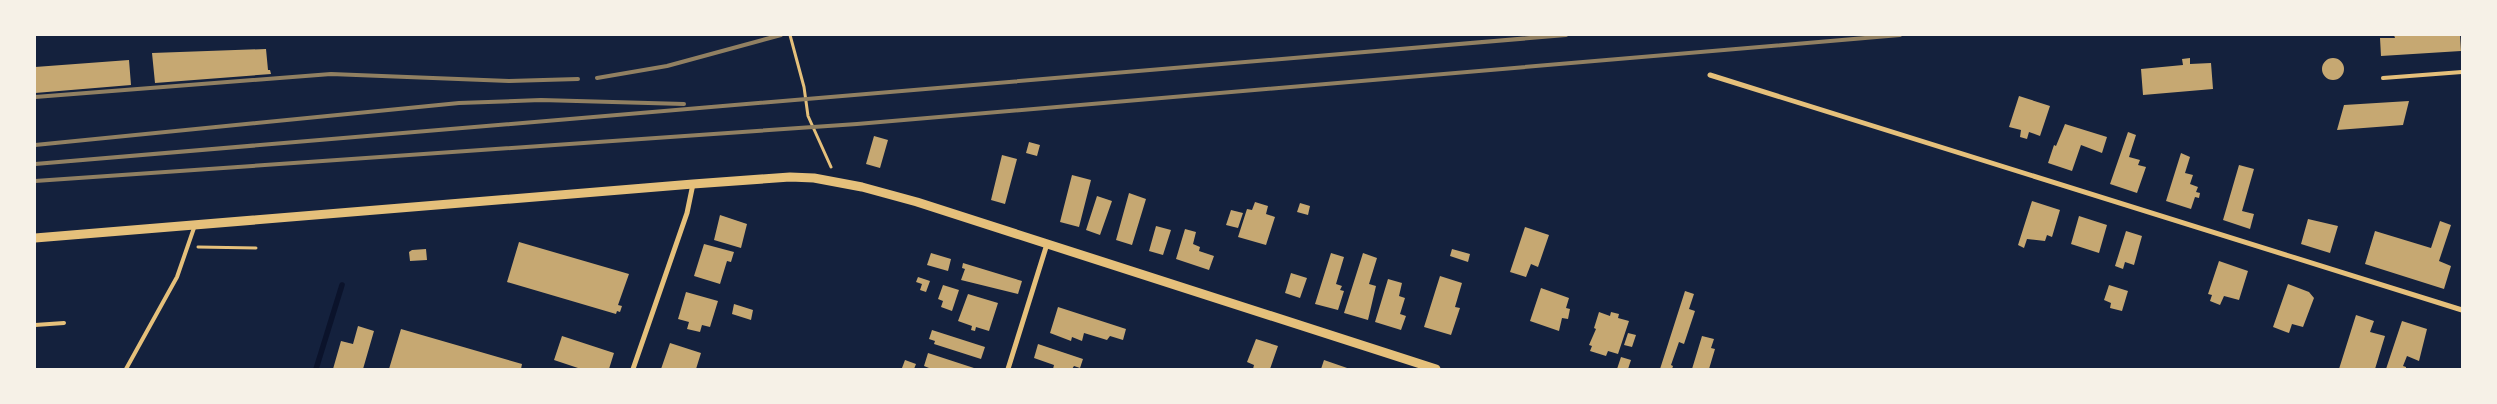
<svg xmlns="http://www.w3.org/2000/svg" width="2497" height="404" font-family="'Nunito Sans',sans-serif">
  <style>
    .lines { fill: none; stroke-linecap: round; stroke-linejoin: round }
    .stream { stroke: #0b132b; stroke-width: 5.5 }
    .building { fill: #c6a872 }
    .path { stroke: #e5c07b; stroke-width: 3 }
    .service { stroke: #e5c07b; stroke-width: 4 }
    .minor { stroke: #e5c07b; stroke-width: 5 }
    .tertiary { stroke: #e5c07b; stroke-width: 9 }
    .rail { stroke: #918062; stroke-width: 4 }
  </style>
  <rect width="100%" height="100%" fill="#14213d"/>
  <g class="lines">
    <path class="stream" d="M316,369L342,285"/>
  </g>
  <path class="building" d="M2394,35H2460L2461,51L2381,56L2380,38H2395Z
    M266,49L268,70H270L271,74L155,83L152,53Z
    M2190,58V64L2211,63L2213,89L2143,95L2141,69L2183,65L2182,59Z
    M2322 69a11 11 0 1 1 22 0a11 11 0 1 1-22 0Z
    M129,60L131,85L35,93V67Z
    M2019,96L2050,106L2040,136L2029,132L2027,139L2020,137L2021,130L2009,127Z
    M2409,101L2403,125L2337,130L2344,105Z
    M2065,124L2107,137L2102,153L2081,145L2072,171L2048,163L2054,145L2056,146Z
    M2128,132L2136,135L2129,157L2140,160L2138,165L2146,167L2137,193L2110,184Z
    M874,136L888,140L880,168L866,164Z
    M1029,142L1040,145L1037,156L1026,153Z
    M2181,153L2190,157L2185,173L2193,175L2190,184L2198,187L2196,192L2200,193L2199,198L2195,197L2191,209L2166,201Z
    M1002,155L1017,159L1005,204L991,200Z
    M2239,165L2254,169L2242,211L2254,214L2250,229L2223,220Z
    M1072,175L1091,180L1079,227L1060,222Z
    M1129,193L1146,199L1132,245L1116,240Z
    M1097,196L1112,201L1100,235L1086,230Z
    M2032,201L2060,210L2052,237L2047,235L2045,241L2027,239L2024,248L2018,245Z
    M1255,202L1268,206L1266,214L1275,217L1266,245L1238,237L1247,209L1252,210Z
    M1300,203L1310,206L1308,215L1297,212Z
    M1231,210L1243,213L1238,228L1226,225Z
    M720,215L747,224L741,248L714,240Z
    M2079,216L2107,225L2099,253L2071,244Z
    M2308,219L2338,226L2330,253L2301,244Z
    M2440,221L2451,225L2439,261L2451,266L2444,289L2365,264L2375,231L2431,248Z
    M1156,226L1171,230L1163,255L1149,251Z
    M1525,227L1549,235L1538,267L1531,264L1526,277L1510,272Z
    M1185,229L1196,232L1193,244L1200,247L1199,251L1214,256L1209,270L1176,259Z
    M2126,231L2142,236L2134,265L2125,262L2123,269L2115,266Z
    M519,242L629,274L618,305L622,306L620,312L617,311L616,314L507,282Z
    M704,244L734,252L731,262L727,261L720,284L694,276Z
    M426,249L427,260L410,261L409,252L412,250Z
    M1452,249L1470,254L1468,262L1450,256Z
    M931,253L951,259L948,271L927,265Z
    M1331,253L1344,257L1336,284L1342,286L1340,290L1344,291L1338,310L1315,304Z
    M1363,253L1377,258L1369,284L1376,286L1368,320L1344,313Z
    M2219,261L2248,271L2239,300L2224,296L2220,305L2210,301L2212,295L2208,294Z
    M963,263L1022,281L1018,294L961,280L965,269L962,268Z
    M1291,273L1307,278L1300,298L1285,293Z
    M1440,276L1462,283L1455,307L1460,308L1451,335L1424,327Z
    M918,277L930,281L926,292L920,290L922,284L916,282Z
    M1388,279L1402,283L1399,296L1405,298L1400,314L1406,316L1401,330L1375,322Z
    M2288,284L2309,292L2314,298L2303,327L2292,324L2289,333L2273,327Z
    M943,285L959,290L952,311L941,307L943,301L938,299Z
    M2109,285L2128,291L2122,311L2110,308L2111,303L2104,300Z
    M1541,288L1569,298L1566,308L1570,309L1568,319L1562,318L1559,331L1530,321Z
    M1685,291L1694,294L1689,309L1695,311L1684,344L1679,342L1671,365L1673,366L1672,369H1660Z
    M686,292L718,301L710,327L702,325L700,332L687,329L689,322L678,319Z
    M968,294L998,303L989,331L976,327L975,331L971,330L972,326L958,321Z
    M734,304L753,310L751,320L732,314Z
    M1058,307L1126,329L1123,340L1110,336L1107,340L1084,333L1082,341L1072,337L1071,341L1050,333Z
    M1599,312L1610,316L1611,312L1619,314L1618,318L1629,321L1618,354L1608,351L1606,356L1590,351L1592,346L1589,345L1596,329L1594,328Z
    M2356,315L2374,321L2370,332L2385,336L2375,369H2339Z
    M2402,321L2427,329L2419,361L2407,356L2403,366L2406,367V369H2386Z
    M358,326L374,331L363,369H333L341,341L353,344Z
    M401,329L522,364L521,369H389Z
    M932,330L985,347L981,359L934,344L935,341L929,339Z
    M1628,333L1636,335L1632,347L1624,345Z
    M562,336L614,353L609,369H581L554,360Z
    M1702,336L1714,339L1711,348L1715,349L1709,369H1692Z
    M1256,339L1278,346L1270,369H1253L1254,365L1247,362Z
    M670,343L701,353L696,369H661Z
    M1038,344L1083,359L1080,368L1074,366L1072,369H1053L1054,365L1034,358Z
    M928,353L977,369L929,368L924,366Z
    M1621,357L1631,360L1628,369H1617Z
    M905,360L916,364L914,369L902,368Z
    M1324,360L1350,369H1321Z"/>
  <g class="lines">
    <path class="path" d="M790,35L804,87L808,116L831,167
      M198,247L256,248"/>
    <path class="service" d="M2383,78L2462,72
      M35,325L64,323
      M126,369L177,277L195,225"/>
    <path class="minor" d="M1710,75L2462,310
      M633,369L687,213L693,184
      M1008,369L1047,244"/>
    <path class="tertiary" d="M35,238L693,184L790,177L814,178L862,187L917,202L1436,369"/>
    <path class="rail" d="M597,78L667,66L781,35
      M35,97L331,74L509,81L578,79
      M35,145L459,103L541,100L684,104
      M35,164L1566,35
      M35,181L857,124L1900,35"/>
  </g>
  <rect width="2497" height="404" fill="none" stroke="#f6f1e7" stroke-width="72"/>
</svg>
